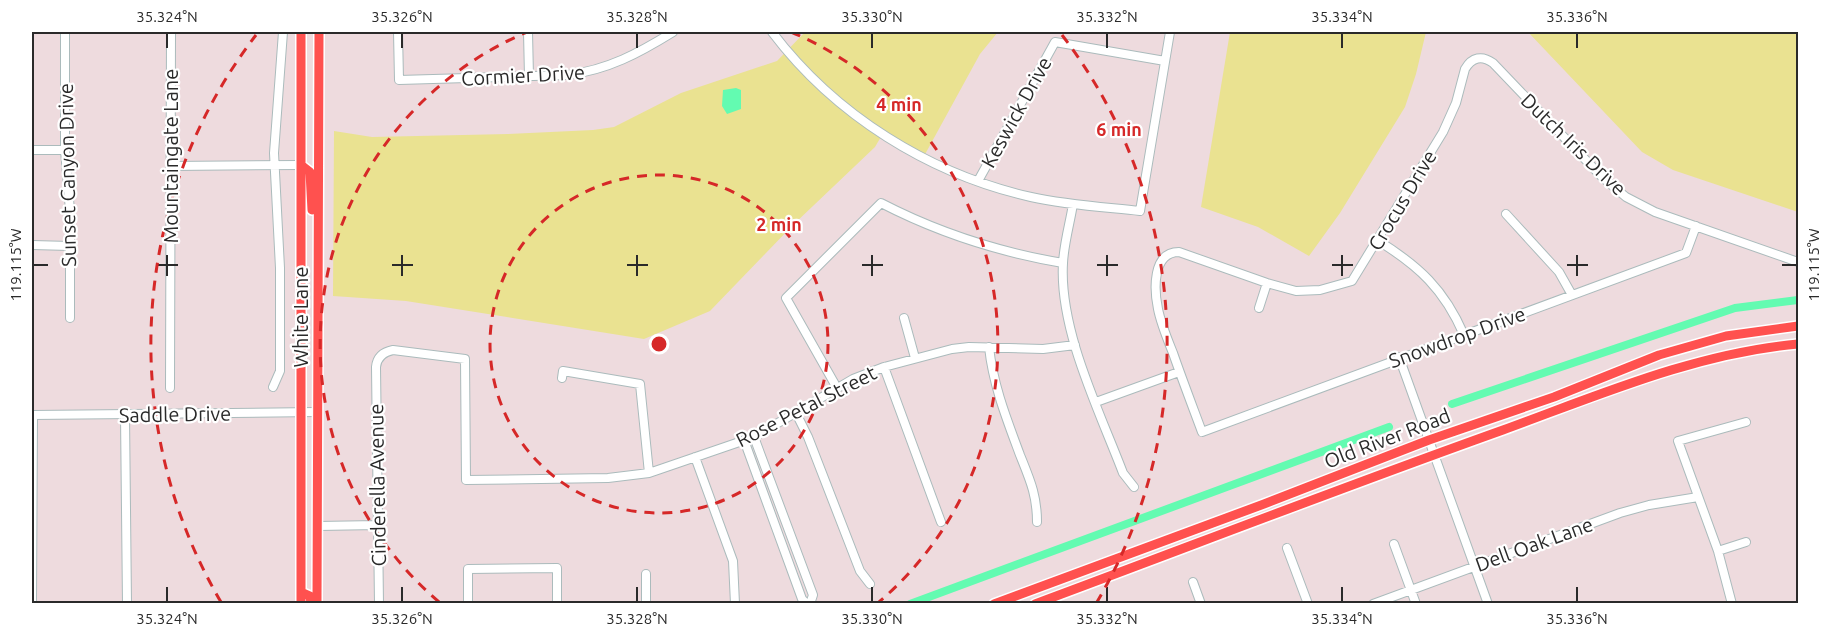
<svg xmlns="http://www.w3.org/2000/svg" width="1830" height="635" font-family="Ubuntu,sans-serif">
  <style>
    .green { fill: #eae291 }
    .water { fill: #63fbb1 }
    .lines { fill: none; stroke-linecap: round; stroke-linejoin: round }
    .canal { stroke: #63fbb1; stroke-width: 8 }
    .minor-casing { stroke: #abbbbc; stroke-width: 10 }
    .major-casing { stroke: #fff; stroke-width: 12 }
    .minor { stroke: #fff; stroke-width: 8 }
    .major { stroke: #ff514f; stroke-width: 9 }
    .ticks { fill: none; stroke: #2a2a2a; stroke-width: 2 }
    .ring { fill: none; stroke: #d62828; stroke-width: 3; stroke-dasharray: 10 8 }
    .labels { text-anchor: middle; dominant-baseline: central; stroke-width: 4.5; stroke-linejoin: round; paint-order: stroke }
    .street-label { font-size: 20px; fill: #2a2a2a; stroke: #fff }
    .centre { fill: #d62828; stroke: #fff; stroke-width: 3 }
    .ring-label { font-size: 18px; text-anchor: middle; font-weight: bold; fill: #d62828; stroke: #fff; stroke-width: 4.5; stroke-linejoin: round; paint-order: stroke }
    .neatline { fill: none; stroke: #2a2a2a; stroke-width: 2 }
    .ticks-label { font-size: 15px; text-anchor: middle; fill: #2a2a2a }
  </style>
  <rect width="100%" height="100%" fill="#eedbde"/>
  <path class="green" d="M805,32H998L980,54L923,158L882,135L875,147L793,225L710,311L644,339L406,301L333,296L334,131L372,137L508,134L593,130L614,127L681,93L777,61Z
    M1230,32H1426L1416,74L1405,107L1340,213L1309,256L1258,227L1201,207Z
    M1528,32H1798V212L1673,170L1642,152Z"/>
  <path class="water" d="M736,88L741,90V109L727,114L722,106L723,90Z"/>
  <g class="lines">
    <path class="canal" d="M1452,404L1735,308L1798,300
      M910,604L1389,427"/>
    <g class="minor-casing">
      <path id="minor" d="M65,32V150L70,211V318
        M398,32L399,80L567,75C608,70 639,53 673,32
        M528,32L529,77
        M772,32C835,115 929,174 1031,197C1067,205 1103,207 1140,211L1170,32
        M32,150H65
        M170,166L301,165
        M978,181L1055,42L1165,61
        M1073,204C1070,223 1064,243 1063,263C1059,330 1099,410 1123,473L1134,487
        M1506,214L1559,272L1572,295
        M1696,226L1686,253L1202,432C1192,405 1182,379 1173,353C1167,338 1161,324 1158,309C1154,290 1152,252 1179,252L1267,283L1296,291L1320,290L1352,281L1443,132L1456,103L1465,69C1472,57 1482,55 1493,63L1603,178L1626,197L1655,212L1798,262
        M1377,240C1419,266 1444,289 1464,335
        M32,245L70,246
        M1259,308L1267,283
        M904,318L915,358
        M989,347C993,385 1007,420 1020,455C1030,480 1037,495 1037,522
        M1399,357L1488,604
        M884,367L941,522
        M562,378L563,371L640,384L649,473
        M273,387L280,371V268L274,153L283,32
        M170,388L171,32
        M837,388L786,298L881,203C939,233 998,252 1063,263
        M1096,402L1179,372
        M796,413L808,437L860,571L870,584
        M32,415L318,412
        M125,415L127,604
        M754,437L813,595L810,604
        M744,440L802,599L807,604
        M695,457L733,561L735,604
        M318,526L378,525
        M1394,544L1416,604
        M1287,548L1308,604
        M1718,551L1746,542
        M646,574V604
        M1193,582L1201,604
        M32,601L33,415
        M379,604L376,367C377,357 383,352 393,350L465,359L466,480L608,478L649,473L754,437L853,379L884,367L952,349L969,347L1043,349L1075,345
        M468,604V569L557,568V604
        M1373,604L1620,513L1649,505L1698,497
        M1732,604L1718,551L1678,441L1746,422"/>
    </g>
    <g class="major-casing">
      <path id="major" d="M301,165L310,172L312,210
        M301,592L310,596L311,604
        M301,604V32
        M317,604L319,32
        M994,604L1264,504L1429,440L1554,397L1659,355L1726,336L1798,326
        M1035,604C1191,546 1346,486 1503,430C1599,395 1696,353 1798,344"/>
    </g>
    <use href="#minor" class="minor"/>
    <use href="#major" class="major"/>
  </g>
  <path class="ticks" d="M167,33V48M402,33V48M637,33V48M872,33V48M1107,33V48M1342,33V48M1577,33V48M167,255V276M402,255V276M637,255V276M872,255V276M1107,255V276M1342,255V276M1577,255V276M33,265H48M157,265H178M392,265H413M627,265H648M862,265H883M1097,265H1118M1332,265H1353M1567,265H1588M1782,265H1797M167,587V602M402,587V602M637,587V602M872,587V602M1107,587V602M1342,587V602M1577,587V602"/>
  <g class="ring">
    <circle cx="659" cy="344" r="169"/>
    <path d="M439 602A339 339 0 0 1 527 32M791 32A339 339 0 0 1 879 602"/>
    <path d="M221 602A508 508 0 0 1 256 35M1062 35A508 508 0 0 1 1097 602"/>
  </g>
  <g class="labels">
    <g class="street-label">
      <text transform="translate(523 75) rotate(-3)">Cormier Drive</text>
      <text transform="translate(1016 112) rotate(-61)">Keswick Drive</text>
      <text transform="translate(1574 144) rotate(44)">Dutch Iris Drive</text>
      <text transform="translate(170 156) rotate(-90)">Mountaingate Lane</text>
      <text transform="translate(67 175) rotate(-91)">Sunset Canyon Drive</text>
      <text transform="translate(1402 200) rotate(-59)">Crocus Drive</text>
      <text transform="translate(300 317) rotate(-90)">White Lane</text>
      <text transform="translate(1457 337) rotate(-20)">Snowdrop Drive</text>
      <text transform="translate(806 406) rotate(-27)">Rose Petal Street</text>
      <text transform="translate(175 414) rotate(-1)">Saddle Drive</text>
      <text transform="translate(1387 438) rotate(-21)">Old River Road</text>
      <text transform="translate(377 485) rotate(-91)">Cinderella Avenue</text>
      <text transform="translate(1534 544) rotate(-20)">Dell Oak Lane</text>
    </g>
  </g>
  <circle cx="659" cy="344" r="9" class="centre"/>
  <g class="ring-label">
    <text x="899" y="111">4 min</text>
    <text x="1119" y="136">6 min</text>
    <text x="779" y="231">2 min</text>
  </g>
  <rect width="1830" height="635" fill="none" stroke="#ffffff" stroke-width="66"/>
  <rect x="33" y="33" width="1764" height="569" class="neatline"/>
  <g class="ticks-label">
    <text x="167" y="22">35.324°N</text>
    <text x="402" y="22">35.326°N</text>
    <text x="637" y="22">35.328°N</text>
    <text x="872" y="22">35.330°N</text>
    <text x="1107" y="22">35.332°N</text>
    <text x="1342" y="22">35.334°N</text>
    <text x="1577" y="22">35.336°N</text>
    <text transform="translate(1814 265) rotate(-90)" y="5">119.115°W</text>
    <text transform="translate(16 265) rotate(-90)" y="5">119.115°W</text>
    <text x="167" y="624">35.324°N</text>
    <text x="402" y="624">35.326°N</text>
    <text x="637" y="624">35.328°N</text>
    <text x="872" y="624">35.330°N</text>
    <text x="1107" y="624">35.332°N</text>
    <text x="1342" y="624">35.334°N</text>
    <text x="1577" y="624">35.336°N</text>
  </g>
</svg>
